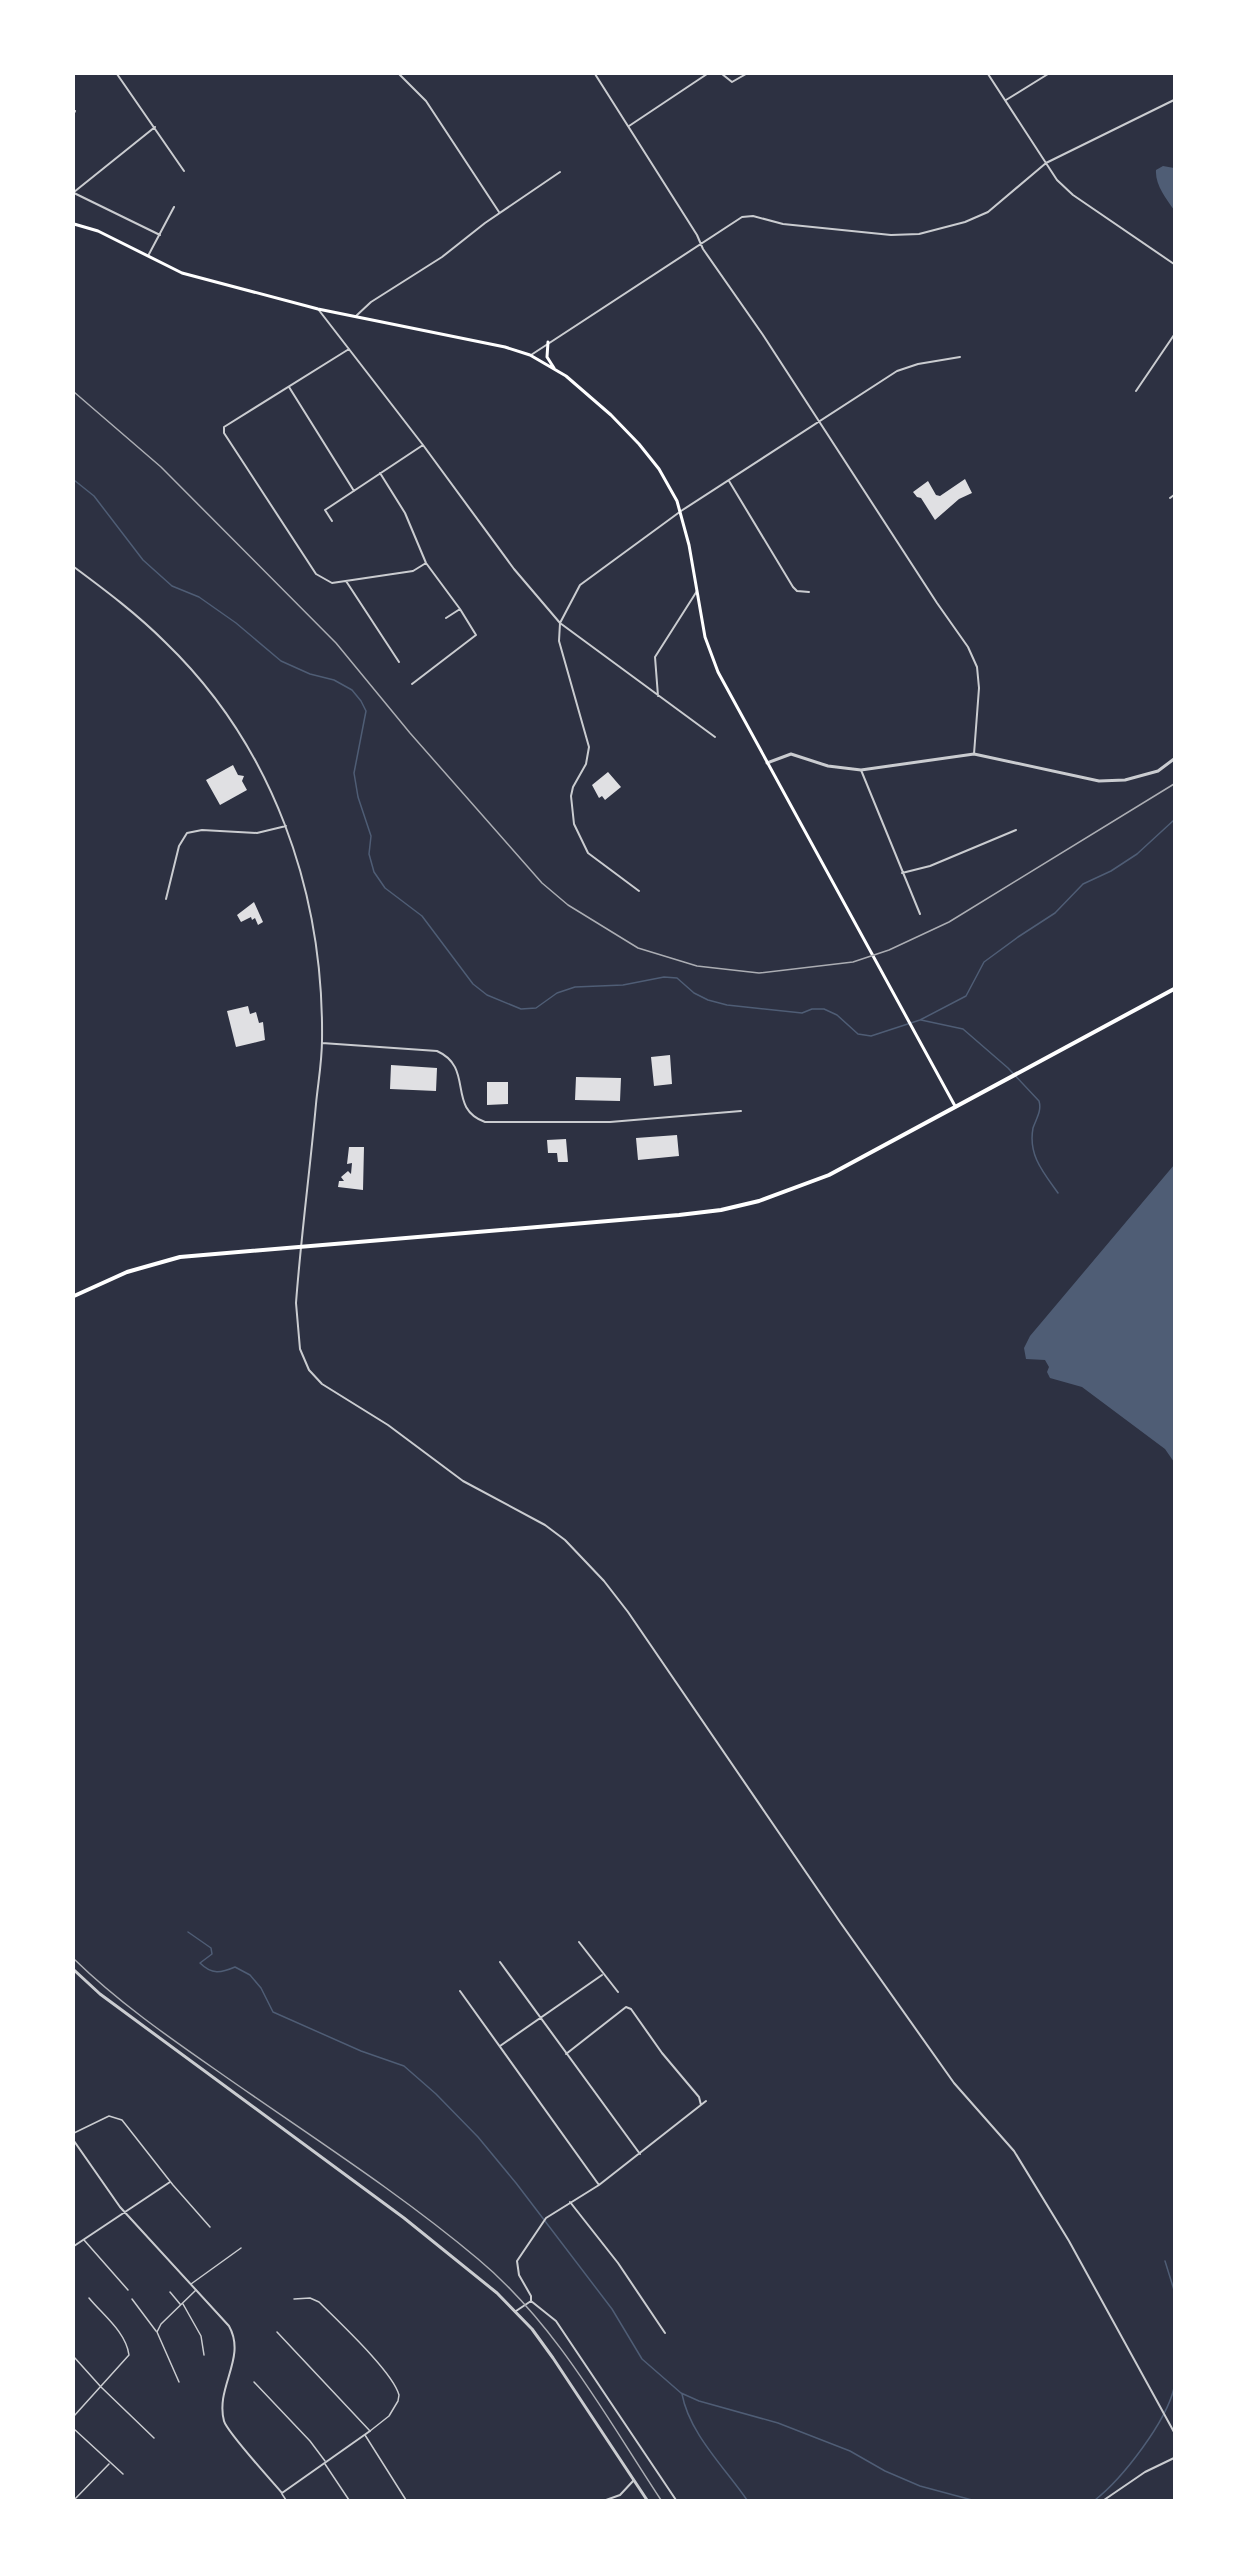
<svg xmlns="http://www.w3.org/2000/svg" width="1248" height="2574" font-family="'Sofia Sans Condensed',sans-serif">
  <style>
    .water { fill: #4f5d75 }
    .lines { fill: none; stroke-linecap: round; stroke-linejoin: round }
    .stream { stroke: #4f5d75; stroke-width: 1.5 }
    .building { fill: #e0e0e3 }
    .service { stroke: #caccd0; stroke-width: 1.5 }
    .minor { stroke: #caccd0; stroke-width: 2 }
    .tertiary { stroke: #caccd0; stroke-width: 3 }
    .secondary { stroke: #fff; stroke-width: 3 }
    .trunk { stroke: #fff; stroke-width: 4 }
    .rail { stroke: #abadb3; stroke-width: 1.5 }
  </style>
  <rect width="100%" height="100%" fill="#2d3142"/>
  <path class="water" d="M1163,166L1174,168V210C1166,198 1155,185 1156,170Z
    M1174,1165V1462L1165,1449L1082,1387L1050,1378L1047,1372L1049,1367L1045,1360L1026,1359L1024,1348L1030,1336Z"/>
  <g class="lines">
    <path class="stream" d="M74,480L94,496L143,560L172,586L199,597L236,623L281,661L310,674L334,680L352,690L361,701L366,711L354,773L358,797L371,836L369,854L374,872L385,888L422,916L473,984L487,995L521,1009L536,1008L557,993L575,987L623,985L664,977L677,978L694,993L708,1000L727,1005L802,1013L812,1009H824L837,1015L858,1034L871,1036L920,1020L966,996L984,962L1018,937L1055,913L1083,884L1111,871L1137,854L1174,820
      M921,1020L963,1029L1008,1068L1039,1101C1042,1111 1036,1119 1033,1128C1028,1155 1043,1172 1058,1193
      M188,1932L211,1948L212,1954L200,1963C212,1975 221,1973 235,1967L250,1975L261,1988L273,2012L361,2051L404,2066L436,2094L478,2137L516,2183L612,2309L642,2359L681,2393L699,2401L778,2423L850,2451L885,2471L920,2486L972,2500
      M1165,2261L1174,2290
      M682,2394C689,2433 725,2468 747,2500
      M1095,2500C1123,2478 1166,2422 1174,2388"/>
  </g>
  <path class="building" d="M965,479L972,493L959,499L935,520L921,498L917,497L913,492L928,481L936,495L940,496Z
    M233,765L238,775L244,776L242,781L247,790L220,805L206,780Z
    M608,772L621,787L605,800L602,796L599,798L592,785Z
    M254,902L263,922L258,925L255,918L252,920L251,917L241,922L237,915Z
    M248,1006L250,1014L256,1012L259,1023L263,1022L265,1040L236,1047L227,1011Z
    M670,1055L672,1084L654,1086L651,1057Z
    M391,1065L437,1068L436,1091L390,1089Z
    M576,1077L621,1078L620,1101L575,1100Z
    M487,1082H508V1104L487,1105Z
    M677,1135L679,1156L638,1160L636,1138Z
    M566,1139L568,1162H558L557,1153H548L547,1140Z
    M349,1147H364L363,1190L338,1187L339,1181H344L341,1177L348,1171L351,1174L352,1163L347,1164Z"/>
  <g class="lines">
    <path class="service" d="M74,2133L109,2116L122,2120L173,2185L210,2227
      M84,2240L128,2290
      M191,2284L241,2248
      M170,2292L180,2304
      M132,2299L156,2331
      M183,2304L201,2336L204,2355
      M277,2332L370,2431L389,2416L398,2401L399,2395C393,2372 338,2321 319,2302L310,2298L294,2299
      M74,2357L101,2387L154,2438
      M179,2382L157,2332L161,2324L196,2290
      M254,2382L310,2441L325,2461
      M74,2416L129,2355C126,2332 103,2315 89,2298
      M74,2429L123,2474
      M365,2435L406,2500
      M325,2464L349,2500
      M282,2494L286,2500
      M74,2500L109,2464"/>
    <path class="minor" d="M117,74L184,171
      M399,74L426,101L499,212
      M595,74L697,235L703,249L763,335L937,603L968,647L977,667L979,688L974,754
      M722,74L732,82L746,74
      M988,74L1057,180L1073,195L1174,264
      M1006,100L1048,74
      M74,113L75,111
      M629,126L707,74
      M74,192L155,127
      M74,193L160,235
      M148,256L174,207
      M318,309L423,445L514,569L560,623L715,737
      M356,316L371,302L442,257L485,223L560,172
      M349,349L224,427V433L316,574L332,583L413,571L426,563
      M531,355L742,217L753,216L783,224L891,235L919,234L965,222L988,212L1046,163L1174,100
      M289,387L354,491
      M1136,391L1174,335
      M380,473L405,513L426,563L460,609L476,635L412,684
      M729,481L793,587L797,591L809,592
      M1170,498L1174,495
      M332,521L325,510L423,445
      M74,567C105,590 137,614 165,642C273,746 324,892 322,1040C322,1062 318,1083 316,1104C310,1170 301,1236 296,1303L300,1349L309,1370L322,1384L388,1425L463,1481L545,1525L565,1540L604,1581L628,1612L840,1922L954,2083L1014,2151L1069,2241L1174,2432
      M346,581L399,662
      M446,618L460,609
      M658,696L655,657L697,591
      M861,770L920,914
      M902,873L930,866L1016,830
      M639,891L588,853L574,824L571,796L573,787L586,764L589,747L559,641L560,623L580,585L681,511L897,371L918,364L960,357
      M166,899L179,846L187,833L202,830L257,833L286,826
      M322,1043L437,1051C475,1068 446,1108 485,1122H610L741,1111
      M579,1942L618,1992
      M500,1962L640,2154
      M460,1991L599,2185
      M500,2046L602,1975
      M566,2054L626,2007L631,2009L662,2053L699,2097L701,2105
      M74,2141L120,2207L229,2326C247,2358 215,2387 224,2421C227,2432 271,2480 282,2493L370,2431
      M570,2202L618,2263L665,2333
      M74,2246L170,2182
      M531,2301V2296L519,2275L517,2261L546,2218L599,2185L706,2101
      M531,2301L556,2321L676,2500
      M516,2311L531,2301
      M606,2500L620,2495L634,2480
      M1104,2500L1145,2472L1174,2458"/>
    <path class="tertiary" d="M767,763L791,754L828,766L861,770L974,754L1099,781L1125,780L1158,771L1174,759
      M74,1970L100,1994L404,2218L497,2293L532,2329L553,2358L647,2500"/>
    <path class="secondary" d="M74,224L98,231L182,273L318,309L505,347L530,355L566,376L611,415L639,444L659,469L677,501L689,545L705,637L718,672L955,1106
      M548,342L547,357L554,368"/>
    <path class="trunk" d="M74,1296L127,1272L180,1257L679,1215L721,1210L759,1201L829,1175L1174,989"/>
    <path class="rail" d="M74,392L161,467L336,643L410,733L542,883L568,905L638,948L697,966L759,973L853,962L889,950L949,922L1174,784
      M74,1959C117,2001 167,2036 216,2070C304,2132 396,2190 478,2259C556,2324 606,2417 661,2500"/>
  </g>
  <rect width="1248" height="2574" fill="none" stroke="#ffffff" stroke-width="150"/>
</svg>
